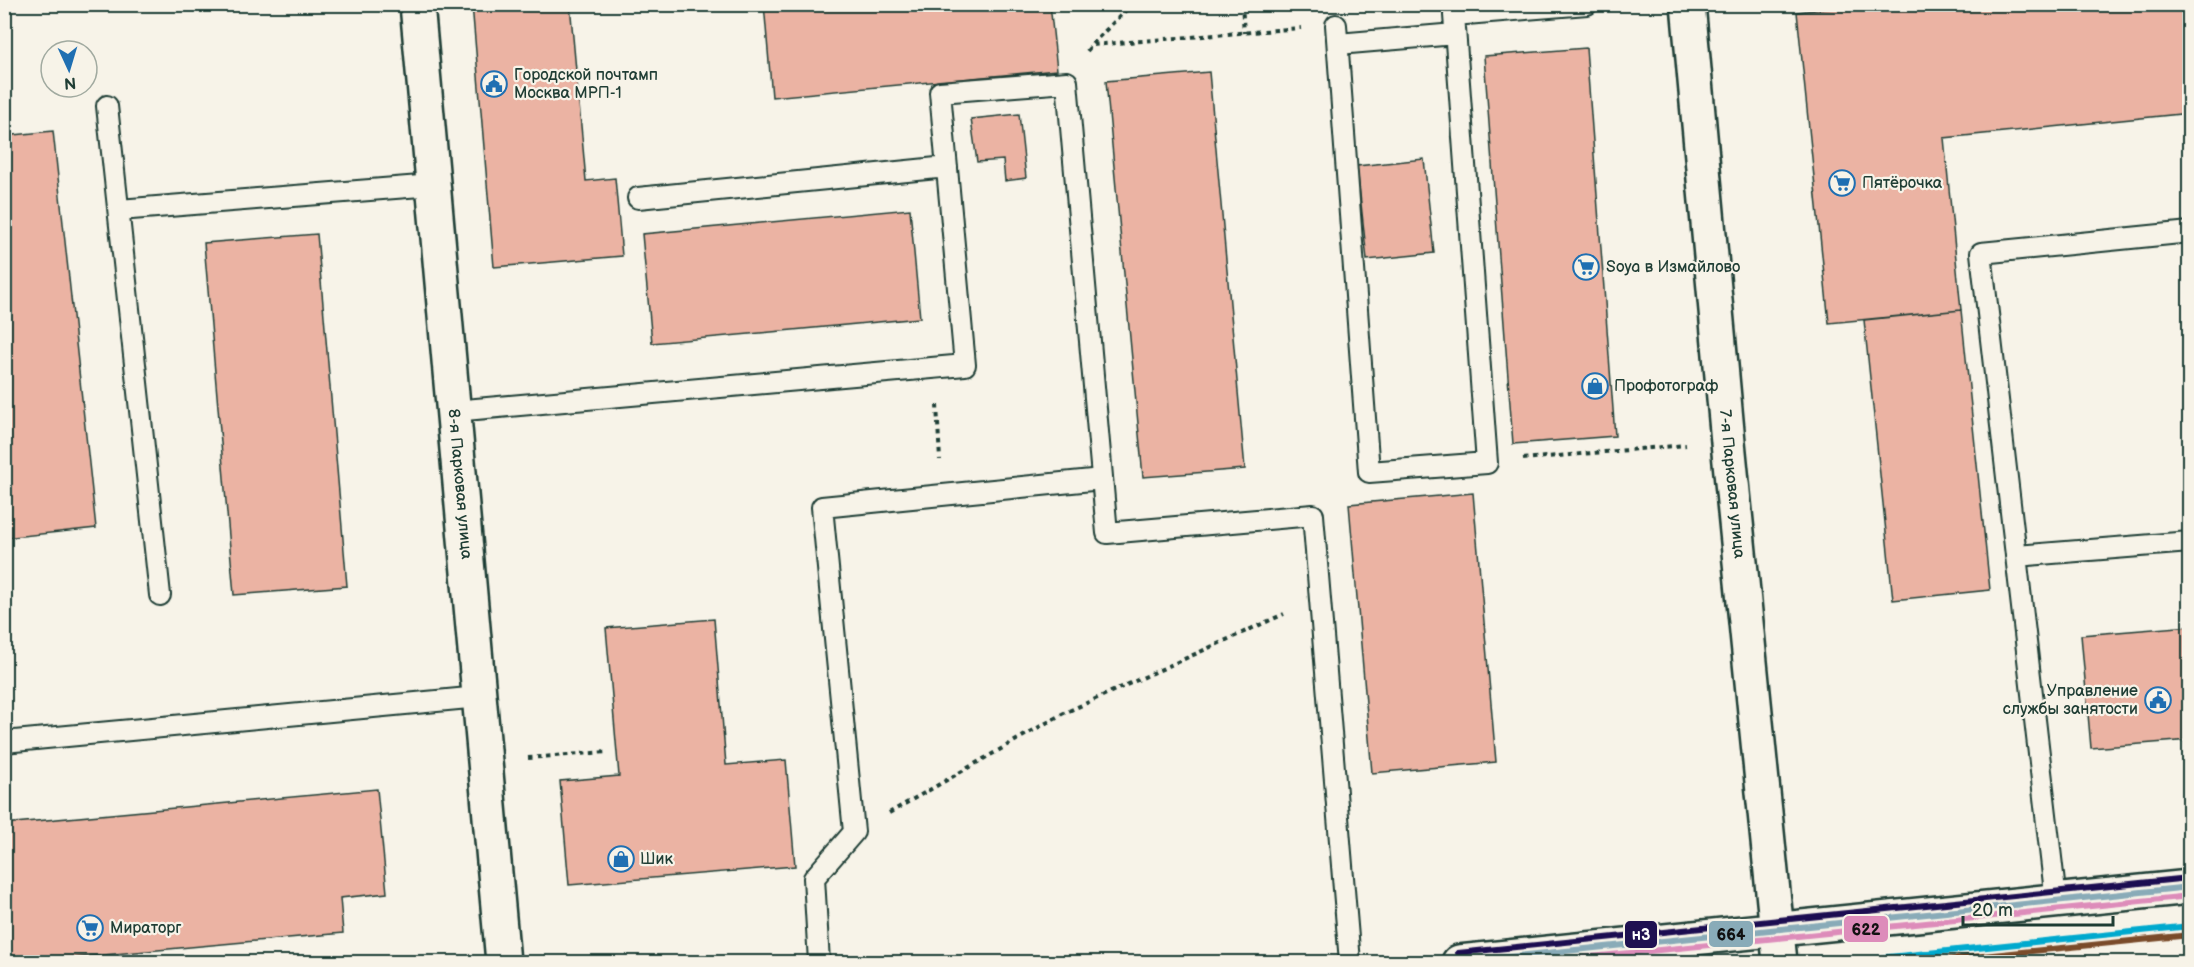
<svg xmlns="http://www.w3.org/2000/svg" width="2194" height="967" font-family="'Balsamiq Sans',sans-serif">
  <style>
    .building { fill: #ebb3a3; stroke: #1f3d34; stroke-width: 1.5 }
    .lines { fill: none; stroke-linecap: round; stroke-linejoin: round }
    .service-casing { stroke: #1f3d34; stroke-width: 24 }
    .minor-casing { stroke: #1f3d34; stroke-width: 38 }
    .secondary-casing { stroke: #1f3d34; stroke-width: 38 }
    .path { stroke: #1f3d34; stroke-width: 4; stroke-dasharray: 4.5 4.5; stroke-linecap: butt }
    .service { stroke: #f7f3e8; stroke-width: 20 }
    .minor { stroke: #f7f3e8; stroke-width: 33 }
    .secondary { stroke: #f7f3e8; stroke-width: 33 }
    .bus-1-casing { stroke: #f7f3e8; stroke-width: 10 }
    .bus-2-casing { stroke: #f7f3e8; stroke-width: 10 }
    .bus-3-casing { stroke: #f7f3e8; stroke-width: 10 }
    .bus-1 { stroke: #89abb8; stroke-width: 6 }
    .bus-2 { stroke: #dd8cba; stroke-width: 6 }
    .bus-3 { stroke: #1f1051; stroke-width: 6 }
    .tram-1-casing { stroke: #f7f3e8; stroke-width: 10 }
    .tram-2-casing { stroke: #f7f3e8; stroke-width: 10 }
    .tram-1 { stroke: #00a9ce; stroke-width: 6 }
    .tram-2 { stroke: #7a4b2a; stroke-width: 6 }
    .labels { text-anchor: middle; dominant-baseline: central; stroke-width: 4.5; stroke-linejoin: round; paint-order: stroke }
    .poi-label { font-size: 16px; fill: #1f3d34; stroke: #f7f3e8; text-anchor: start }
    .street-label { font-size: 16px; fill: #1f3d34; stroke: #f7f3e8 }
    .line-badge { stroke: #f7f3e8; stroke-width: 2 }
    .badge-label { font-size: 16px; text-anchor: middle; font-weight: bold; fill: #fff }
    .pale-badge-label { font-size: 16px; text-anchor: middle; font-weight: bold; fill: #111 }
  </style>
  <rect width="100%" height="100%" fill="#f7f3e8"/>
  <filter id="ink" filterUnits="userSpaceOnUse"><feTurbulence type="fractalNoise" baseFrequency=".0167" numOctaves="2"/><feDisplacementMap in="SourceGraphic" scale="12" xChannelSelector="R" yChannelSelector="G"/><feConvolveMatrix kernelMatrix="1 2 1 2 8 2 1 2 1" color-interpolation-filters="sRGB"/></filter>
  <g filter="url(#ink)">
    <path class="building" d="M472,4H570L586,181L615,178L622,256L494,267Z
      M764,4H1050L1057,70L772,97Z
      M1874,4H2190V113L1944,138L1961,310L1829,323L1797,12Z
      M1586,48L1615,436L1513,444L1484,56Z
      M1209,72L1245,469L1143,477L1106,81Z
      M1019,114L1026,178L1005,181L1003,160L977,162L971,119Z
      M53,131L96,528L4,538V136Z
      M1424,159L1434,253L1367,260L1357,166Z
      M910,209L920,318L652,343L642,234Z
      M317,234L347,586L234,595L204,243Z
      M1961,310L1990,590L1893,600L1864,320Z
      M1473,493L1496,762L1372,773L1349,504Z
      M714,619L726,765L786,760L795,866L569,885L560,781L619,776L606,628Z
      M2190,626V740L2091,748L2081,635Z
      M377,789L387,893L340,898L343,933L28,962H4V824Z"/>
    <g class="lines">
      <g class="service-casing">
        <path id="service" d="M1336,25L1369,472L1487,463L1454,15L1587,4
          M1338,44L1455,34
          M107,106L160,595
          M638,198L947,167
          M119,210L433,185
          M454,411L965,365L940,92L1067,82L1107,533L1313,515L1350,962
          M2016,556L2190,542
          M4,742L479,697
          M2056,901L1981,253L2190,232
          M819,962L814,878L854,832L822,507L1102,479"/>
      </g>
      <g class="minor-casing">
        <g id="minor">
          <path id="s1" d="M417,4L503,962"/>
          <path id="s2" d="M1688,4L1728,442L1780,962"/>
        </g>
      </g>
      <g class="secondary-casing">
        <path id="secondary" d="M1459,962L2190,887"/>
      </g>
      <path class="path" d="M1242,4L1244,33
        M1092,44L1132,4
        M1087,51L1092,45L1301,28
        M937,405L940,460
        M1523,459L1686,445
        M528,758L606,752
        M889,813L1062,714L1284,614"/>
      <use href="#service" class="service"/>
      <use href="#minor" class="minor"/>
      <use href="#secondary" class="secondary"/>
      <g class="bus-1-casing">
        <path id="bus-1" d="M1459,962L2190,887"/>
      </g>
      <g class="bus-2-casing">
        <path id="bus-2" d="M1542,962L2190,896"/>
      </g>
      <g class="bus-3-casing">
        <path id="bus-3" d="M1458,953L2189,878"/>
      </g>
      <use href="#bus-1" class="bus-1"/>
      <use href="#bus-2" class="bus-2"/>
      <use href="#bus-3" class="bus-3"/>
      <g class="tram-1-casing">
        <path id="tram-1" d="M1841,962L2190,926"/>
      </g>
      <g class="tram-2-casing">
        <path id="tram-2" d="M1924,962L2190,935"/>
      </g>
      <use href="#tram-1" class="tram-1"/>
      <use href="#tram-2" class="tram-2"/>
    </g>
  </g>
  <defs>
    <g id="civic-ring" transform="scale(1.35)"><circle r="9.5" fill="#f7f3e8" stroke="#1f6fb2" stroke-width="1.5"/><path d="M-.6-6.5H3V-4.5H.6V-3L4-1V1h2V6H-6V1h2V-1L-.6-3ZM-1.2 2.5V6h2.4V2.5Z" fill="#1f6fb2"/></g>
    <g id="supermarket-ring" transform="scale(1.35)"><circle r="9.5" fill="#f7f3e8" stroke="#1f6fb2" stroke-width="1.5"/><path d="M-6-5.5h2.5l.6 2H6L4.5 2H-2.5L-4.4-4H-6ZM-1.5 3.2a1.3 1.3 0 1 0 .1 0ZM3 3.2a1.3 1.3 0 1 0 .1 0Z" fill="#1f6fb2"/></g>
    <g id="shop-ring" transform="scale(1.35)"><circle r="9.5" fill="#f7f3e8" stroke="#1f6fb2" stroke-width="1.5"/><path d="M-5-2.5h2.3a2.7 3.5 0 0 1 5.4 0H5L5.5 6h-11ZM-1.5-2.5h3a1.5 2.3 0 0 0-3 0Z" fill="#1f6fb2"/></g>
  </defs>
  <g fill-rule="evenodd">
    <use href="#civic-ring" x="494" y="84"/>
    <use href="#supermarket-ring" x="1842" y="183"/>
    <use href="#supermarket-ring" x="1586" y="267"/>
    <use href="#shop-ring" x="1595" y="386"/>
    <use href="#civic-ring" x="2158" y="700"/>
    <use href="#shop-ring" x="621" y="859"/>
    <use href="#supermarket-ring" x="90" y="928"/>
  </g>
  <g class="labels">
    <g class="poi-label">
      <text x="514" y="75">Городской почтамп<tspan x="514" dy="18">Москва МРП-1</tspan></text>
      <text x="1862" y="183">Пятёрочка</text>
      <text x="1606" y="267">Soya в Измайлово</text>
      <text x="1614" y="386">Профотограф</text>
      <text x="2138" y="691" text-anchor="end">Управление<tspan x="2138" dy="18">cлужбы занятости</tspan></text>
      <text x="640" y="859">Шик</text>
      <text x="110" y="928">Мираторг</text>
    </g>
    <g class="street-label">
      <text stroke="none"><textPath href="#s1" startOffset="482">8-я Парковая улица</textPath></text>
      <text stroke="none"><textPath href="#s2" startOffset="482">7-я Парковая улица</textPath></text>
    </g>
  </g>
  <g class="line-badge">
    <rect x="1843" y="915" width="46" height="28" rx="6" fill="#dd8cba"/>
    <rect x="1708" y="920" width="46" height="28" rx="6" fill="#89abb8"/>
    <rect x="1624" y="920" width="34" height="29" rx="6" fill="#1f1051"/>
  </g>
  <g class="badge-label">
    <text x="1641" y="940">н3</text>
  </g>
  <g class="pale-badge-label">
    <text x="1866" y="935">622</text>
    <text x="1731" y="940">664</text>
  </g>
  <rect width="2194" height="967" fill="none" stroke="#f7f3e8" stroke-width="24"/>
  <rect x="12" y="12" width="2170" height="943" fill="none" stroke="#1f3d34" stroke-width="2" filter="url(#ink)"/>
  <g transform="translate(69 69) rotate(176)"><circle r="28" fill="#f7f3e8" stroke="#a1aaa0" stroke-width="1.5"/>
  <path d="M0-4.5L10 22L0 15L-10 22Z" fill="#1f6fb2"/>
  <text y="-9" font-size="16" font-weight="bold" text-anchor="middle" fill="#1f3d34">N</text>
  </g>
  <path d="M1963 916v9h150v-9" fill="none" stroke="#1f3d34" stroke-width="3"/>
  <text x="1972" y="916" font-size="18" fill="#1f3d34" stroke="#f7f3e8" stroke-width="4.5" paint-order="stroke">20 m</text>
</svg>
